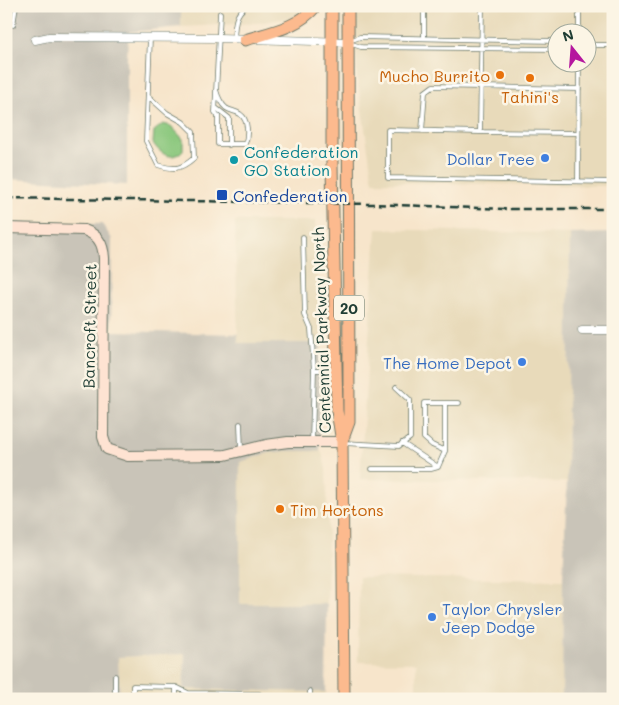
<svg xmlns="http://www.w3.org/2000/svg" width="619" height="705" font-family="Mali,sans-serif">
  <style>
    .built { fill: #e8daba; fill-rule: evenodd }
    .industrial { fill: #c9c4b8 }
    .green { fill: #8ac77d; stroke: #548258 }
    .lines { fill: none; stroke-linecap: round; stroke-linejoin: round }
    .lane-casing { stroke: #6b7869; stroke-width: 5.5 }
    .street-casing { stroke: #6b7869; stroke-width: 9 }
    .secondary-casing { stroke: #6b7869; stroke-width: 12 }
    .primary-casing { stroke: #6b7869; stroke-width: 13 }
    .lane { stroke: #fff; stroke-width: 4 }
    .street { stroke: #fff; stroke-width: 8 }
    .secondary { stroke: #fee3d2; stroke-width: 10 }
    .primary { stroke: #fcba8e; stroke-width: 11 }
    .rail { stroke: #1f3d34; stroke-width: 2.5; stroke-dasharray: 8 4; stroke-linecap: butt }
    .food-dot { fill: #e8710a; stroke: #fcf5e5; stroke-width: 2 }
    .shop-dot { fill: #3f7fe0; stroke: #fcf5e5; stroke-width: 2 }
    .culture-dot { fill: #0f9aa8; stroke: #fcf5e5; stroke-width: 2 }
    .transit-dot { fill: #1a4fb4; stroke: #fcf5e5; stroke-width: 2 }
    .labels { text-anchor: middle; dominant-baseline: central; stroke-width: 5; stroke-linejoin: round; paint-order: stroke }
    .shield { fill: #fcf5e5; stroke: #617469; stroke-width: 1 }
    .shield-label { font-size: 15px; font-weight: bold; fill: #1f3d34 }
    .food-label { font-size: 16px; fill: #c56008; stroke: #fcf5e5; text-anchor: end }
    .culture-label { font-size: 16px; fill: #0d838f; stroke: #fcf5e5; text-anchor: start }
    .shop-label { font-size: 16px; fill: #366cbe; stroke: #fcf5e5; text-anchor: end }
    .transit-label { font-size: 16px; fill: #164399; stroke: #fcf5e5; text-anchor: start }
    .street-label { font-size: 16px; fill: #1f3d34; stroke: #fcf5e5 }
  </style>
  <rect width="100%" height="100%" fill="#fcf5e5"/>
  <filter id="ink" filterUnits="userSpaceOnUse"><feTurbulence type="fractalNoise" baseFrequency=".02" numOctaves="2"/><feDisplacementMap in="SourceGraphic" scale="10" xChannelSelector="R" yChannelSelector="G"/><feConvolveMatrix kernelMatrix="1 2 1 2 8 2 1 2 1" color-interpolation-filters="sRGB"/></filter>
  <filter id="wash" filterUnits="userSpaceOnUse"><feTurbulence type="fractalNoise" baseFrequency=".0096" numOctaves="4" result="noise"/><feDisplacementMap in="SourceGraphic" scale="20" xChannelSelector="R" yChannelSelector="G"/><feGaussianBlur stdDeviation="1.12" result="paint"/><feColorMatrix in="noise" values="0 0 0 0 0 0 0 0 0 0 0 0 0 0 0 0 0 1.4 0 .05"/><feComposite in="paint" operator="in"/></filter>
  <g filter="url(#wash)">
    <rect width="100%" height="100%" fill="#f7e5cb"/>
    <path class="built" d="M181,6H301V16L257,23L181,27Z
      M355,6H613V186L373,182L357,76ZM556,32H586V62H556Z
      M235,221H315L321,343H238Z
      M376,229L570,234L567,482L360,479Z
      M286,451H320L322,453L326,469L328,525L327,604L240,605V462L269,453Z
      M359,577L563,580L562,699H416V663L358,662Z
      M185,654L183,688L326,692L325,699H120L118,657Z"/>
    <path class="industrial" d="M6,6H181V27L129,32L127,52V185L6,179Z
      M6,223L102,224L112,239L111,331L238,334V343H321L320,451H286L269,453L240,462V604H327L326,692L183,689L185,654L118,657L120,699H6Z
      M613,233V699H562L563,580L567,482L570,234Z"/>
    <path class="green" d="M163,124L171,126L183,139V150C172,162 160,154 153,143L154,131Z"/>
  </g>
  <g filter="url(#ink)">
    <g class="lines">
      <g class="lane-casing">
        <path id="lane" d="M482,6L480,132L578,133
          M13,25L16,6
          M579,32V6
          M424,38V6
          M234,39C235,27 234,15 245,7
          M349,41L360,37L556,41
          M349,43L361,47L556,49
          M586,45H613
          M216,90C218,97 220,103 226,108C230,111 236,111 240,114C249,120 248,136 245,144H218V116L215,112L220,13
          M148,96L167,113L183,122L193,132L194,158C180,170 174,170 158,165L146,141L150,37
          M216,108L229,118V145
          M422,131L425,92L433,86L579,89
          M480,132L388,130V178L613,182
          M578,181L579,62
          M303,237L305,315L311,329L314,370L312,441
          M314,370H334
          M445,403V451
          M240,424L241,449
          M344,443L399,446L410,438V400L396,387
          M402,443L438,467L445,451L432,445L424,438V403H459
          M372,469H431L438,467
          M176,687V699
          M310,691V699
          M115,699V676
          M133,699V686L176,687L188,693
          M188,699V693L259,694V699"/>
      </g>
      <g class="street-casing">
        <path id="street" d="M35,40L49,37L219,38L347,42
          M582,330H613"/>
      </g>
      <g class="secondary-casing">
        <path id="secondary" d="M6,228L84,230C98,235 103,243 104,258L103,437L107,449L128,456L225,455L266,445L288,442H342"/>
      </g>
      <g class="primary-casing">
        <path id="primary" d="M332,6V166L337,411L342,442L344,699
          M245,40C271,32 298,28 316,6
          M342,441L349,422L348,6"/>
      </g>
      <use href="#lane" class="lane"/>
      <use href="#street" class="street"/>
      <use href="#secondary" class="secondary"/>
      <use href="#primary" class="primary"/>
      <path class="rail" d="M6,198L371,204L504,209H613"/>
    </g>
  </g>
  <g class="food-dot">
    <circle cx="500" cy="75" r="5"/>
    <circle cx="530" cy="78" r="5"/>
    <circle cx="280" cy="509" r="5"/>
  </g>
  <g class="shop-dot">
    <circle cx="545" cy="158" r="5"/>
    <circle cx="522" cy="362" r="5"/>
    <circle cx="432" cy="617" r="5"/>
  </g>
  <circle class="culture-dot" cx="234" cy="160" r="5"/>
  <rect class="transit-dot" x="216" y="189" width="12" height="12" rx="2.5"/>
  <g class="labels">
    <rect class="shield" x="334" y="295.5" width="30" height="25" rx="4"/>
    <g class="shield-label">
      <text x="349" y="308">20</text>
    </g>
    <g class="food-label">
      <text x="490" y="75">Mucho Burrito</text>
      <text x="530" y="96" text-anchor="middle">Tahini's</text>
      <text x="290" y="509" text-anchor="start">Tim Hortons</text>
    </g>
    <g class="culture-label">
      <text x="244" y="151">Confederation<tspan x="244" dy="18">GO Station</tspan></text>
    </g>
    <g class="shop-label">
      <text x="535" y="158">Dollar Tree</text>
      <text x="512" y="362">The Home Depot</text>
      <text x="442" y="608" text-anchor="start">Taylor Chrysler<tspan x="442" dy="18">Jeep Dodge</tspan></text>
    </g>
    <g class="transit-label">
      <text x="233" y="195">Confederation</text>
    </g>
    <g class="street-label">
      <text transform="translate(89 326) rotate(-89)">Bancroft Street</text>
      <text transform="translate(321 330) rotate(-92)">Centennial Parkway North</text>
    </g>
  </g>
  <rect width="619" height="705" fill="none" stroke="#fcf5e5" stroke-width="25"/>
  <g transform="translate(572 48) rotate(343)"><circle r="24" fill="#fcf5e5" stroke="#a4ab9e"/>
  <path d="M0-4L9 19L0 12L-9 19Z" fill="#b5179e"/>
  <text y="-8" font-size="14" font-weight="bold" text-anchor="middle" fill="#1f3d34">N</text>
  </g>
</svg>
